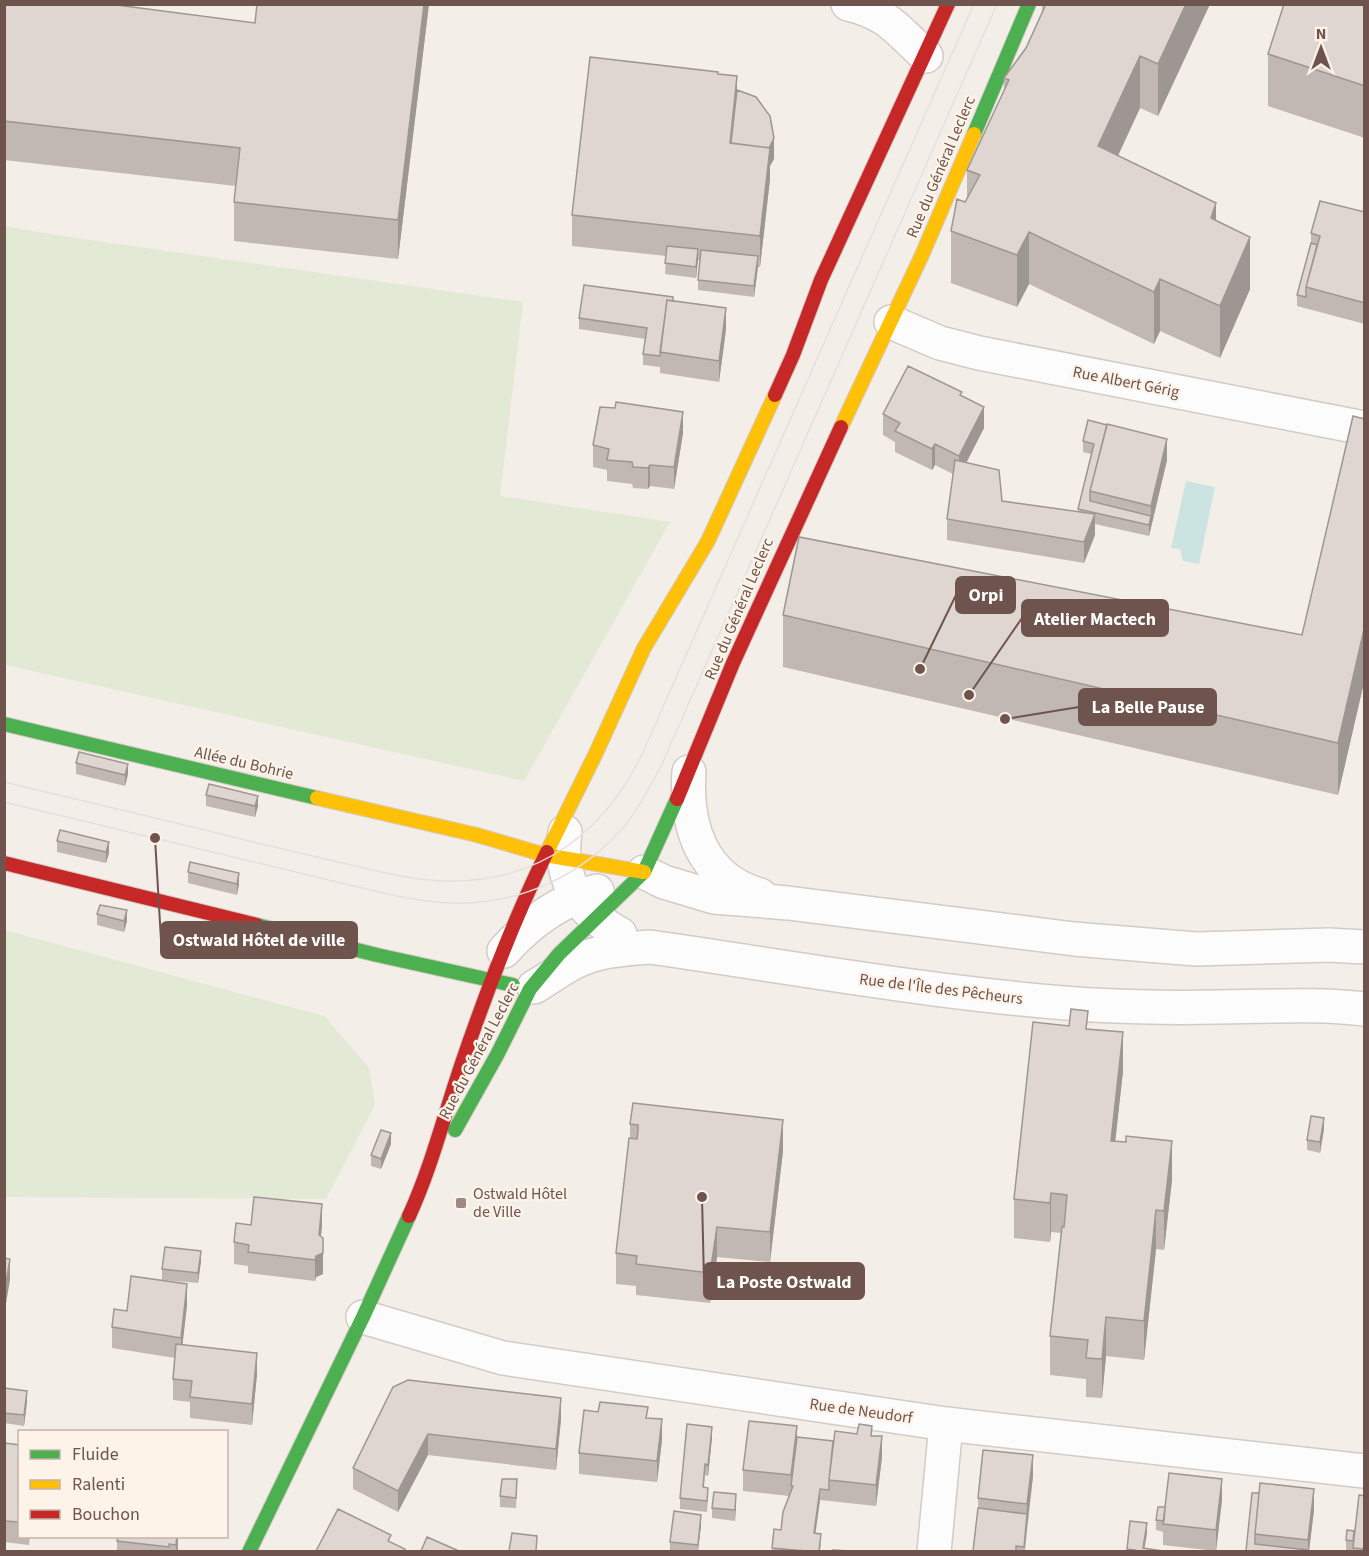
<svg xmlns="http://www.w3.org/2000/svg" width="1369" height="1556" font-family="'Source Sans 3',sans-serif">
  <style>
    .green { fill: #e2e9d4 }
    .water { fill: #cbe4e2 }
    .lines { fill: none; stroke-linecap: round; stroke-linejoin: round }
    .street-casing { stroke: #d3cbc6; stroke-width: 36 }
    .fast-casing { stroke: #d3cac4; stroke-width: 16 }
    .slow-casing { stroke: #d3cac4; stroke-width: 16 }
    .jam-casing { stroke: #d3cac4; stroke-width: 16 }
    .street { stroke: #fdfcfc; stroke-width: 33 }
    .fast { stroke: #4caf50; stroke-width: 14 }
    .slow { stroke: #ffc107; stroke-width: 14 }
    .jam { stroke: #c62828; stroke-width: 14 }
    .tram { stroke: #e3e0e3; stroke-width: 1.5 }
    .wall { fill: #c1b8b4 }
    .shaded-wall { fill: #9d9692 }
    .building { fill: #e0d6d1; stroke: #9d9692; stroke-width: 1.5 }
    .poi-dot { fill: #9d8a83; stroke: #fdf3e8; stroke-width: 2 }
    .labels { text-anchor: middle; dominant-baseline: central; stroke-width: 4.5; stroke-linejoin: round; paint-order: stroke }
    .street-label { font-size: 16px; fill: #6e544c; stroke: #fdf3e8 }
    .poi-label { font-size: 16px; fill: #6e544c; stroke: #fdf3e8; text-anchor: start }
    .leader { fill: none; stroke: #6e544c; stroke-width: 2 }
    .callout-dot { fill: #6e544c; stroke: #fdf3e8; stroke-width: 2 }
    .callout { fill: #6e544c; stroke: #6e544c; stroke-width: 2 }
    .callout-label { font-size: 18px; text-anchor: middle; font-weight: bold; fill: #fff }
  </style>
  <rect width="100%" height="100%" fill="#f4eee8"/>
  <path class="green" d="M4,226L62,236L523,302L500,496L670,522L524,781L5,665Z
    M4,930L324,1016L369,1068L375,1105L326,1199L5,1197Z"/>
  <path class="water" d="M1186,481L1215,487L1199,564L1183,561L1180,549L1171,548Z"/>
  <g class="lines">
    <g class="street-casing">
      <path id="street" d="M848,4C889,14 896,29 926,56
        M891,322L940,343L979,353L1364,428
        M689,772C685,826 702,879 760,895
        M565,832C558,879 579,912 620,934
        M644,872L664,882L714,897L788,903L1074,939L1196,949L1329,945L1364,947
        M504,951C529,923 560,900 597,891
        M534,987C548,979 561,969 575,962C599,950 624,949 650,947C797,968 943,995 1092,1005C1132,1007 1174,1008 1215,1007C1265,1007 1314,1003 1364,1009
        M363,1317L503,1358L946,1424L1364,1471
        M934,1552L946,1424"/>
    </g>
    <g class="fast-casing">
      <path id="fast" d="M974,134L1029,4
        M4,724L317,798
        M257,925L377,955L513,985
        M455,1130L497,1055L530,989L559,954L644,872L677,799
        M249,1552L363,1317L409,1216"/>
    </g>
    <g class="slow-casing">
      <path id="slow" d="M841,427L922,255L974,134
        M317,798L477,835L545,855L644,872
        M547,852L596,753L644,648L708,541L775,395"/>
    </g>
    <g class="jam-casing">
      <path id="jam" d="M775,395L793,355L821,280L948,4
        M677,799L733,663L841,427
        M4,863L257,925
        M409,1216C432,1166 445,1112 463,1060C487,990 514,919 547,852"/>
    </g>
    <use href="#street" class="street"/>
    <use href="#fast" class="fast"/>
    <use href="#slow" class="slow"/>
    <use href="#jam" class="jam"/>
    <path class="tram" d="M4,782C87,802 170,821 253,842C291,851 329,860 368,869C394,875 421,881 449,881C541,882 606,831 644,750L974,4
      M4,802L383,893C405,898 428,902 450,903C519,906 584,875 627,823C641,805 651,784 662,764L997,4"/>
  </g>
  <path class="wall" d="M4,4L255,23L257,4H429L398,259L234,241V202L236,186L4,160Z
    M1042,4H1210L1158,116L1140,108L1118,156L1216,220L1250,289L1220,358L1160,331L1154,344L1029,284L1017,307L951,283V231L967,200V170L1004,90V78L1026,48L1042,14Z
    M1365,4V138L1268,106V54Z
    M718,74L737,90L774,159L770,166V179L760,267H758L754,297L698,290V280L700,260H698L696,278L665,274L666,256L572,246V215Z
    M1365,212V324L1297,306V295L1311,243V233Z
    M673,301L726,329L719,382L660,373V367L643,365V354L646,339L579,329V318Z
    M962,396L984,428L966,463L1002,501L1078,512L1091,454L1083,452V441L1167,460L1149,536L1095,524V535L1084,563L947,540V519L953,474L935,465L932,470L895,452V442L883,435V414Z
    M1365,419V678L1338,795L783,667V615L1302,635Z
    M683,433L674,489L650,486L648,489L633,488L632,484L607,481V470L593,467V445Z
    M76,763L128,774L125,786L76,774Z
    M206,795L258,806L255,817L206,806Z
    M57,841L109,853L106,863L57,852Z
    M188,872L239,884L237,895L188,883Z
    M97,914L127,921L124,932L97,925Z
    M1088,1029L1123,1071L1115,1141L1172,1180L1164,1250L1156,1249L1144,1360L1106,1356L1102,1398L1086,1397V1379L1050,1375V1336L1061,1233L1051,1232L1050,1242L1014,1238V1199Z
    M630,1124L783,1151L770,1262L717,1257L710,1303L636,1295V1286L616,1284V1253L630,1138Z
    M1324,1129L1320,1153L1307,1150V1140Z
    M391,1144L381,1169L371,1166V1155Z
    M251,1225H322L321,1236L323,1274L316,1277L315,1281L248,1273V1266L234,1264V1242Z
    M201,1261L198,1283L162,1280V1269Z
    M187,1305L182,1344L257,1374L252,1425L190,1418V1402L173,1400V1379L175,1358L112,1348V1327L127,1311Z
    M393,1387L561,1419L556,1470L428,1455L398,1512L353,1489V1468Z
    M4,1388L27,1402L24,1426L4,1423Z
    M648,1418L662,1440L657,1482L579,1474V1453Z
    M872,1436L882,1457L876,1506L820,1500L815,1533L821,1545L820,1551H772L774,1529L781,1530L789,1496L743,1491V1470L797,1437L833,1441Z
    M712,1438L708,1476L705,1475L704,1487L708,1499L707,1512L680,1509V1498Z
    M4,1443L20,1445V1536H30L29,1545L4,1542Z
    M1033,1476L1025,1551H973L978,1508V1498Z
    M517,1490L516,1508L500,1507V1496Z
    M1252,1493L1314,1510L1309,1551H1246Z
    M1365,1496V1551H1346V1540L1354,1531Z
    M1222,1500L1216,1551L1163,1545V1532L1156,1530V1520L1165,1507Z
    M736,1505L735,1521L712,1518V1508Z
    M701,1525L698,1551H670V1542Z
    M178,1536V1551H117V1541Z"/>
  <path class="shaded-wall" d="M424,4H429L398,259V220Z
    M1186,4H1210L1158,116V64Z
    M1140,56V108L1098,198V146Z
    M737,76V107L730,152V143Z
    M774,138V159L770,166V179L760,267V236L765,157Z
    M1216,203V255L1211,218Z
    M1029,232V284L1017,307V255Z
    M1250,237V289L1220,358V306Z
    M698,249V260L696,278V267Z
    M758,256V267L754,297V286Z
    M1160,279V331L1154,344V292Z
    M726,308V329L719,382V361Z
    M984,407V428L959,477V456Z
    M683,412V433L674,489V467Z
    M1167,439V460L1149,536V525L1151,516V506Z
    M935,444V465L932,470V449Z
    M650,465V486L648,489V468Z
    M1095,514V535L1084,563V542Z
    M1365,625V678L1338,795V743Z
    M128,764V774L125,786V775Z
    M258,796V806L255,817V806Z
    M109,842V853L106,863V852Z
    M239,873V884L237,895V884Z
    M127,910V921L124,932V921Z
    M1123,1032V1071L1111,1180V1141Z
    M1324,1118V1129L1320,1153V1142Z
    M783,1120V1151L770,1262V1232Z
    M391,1133V1144L381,1169V1159Z
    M1172,1141V1180L1164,1250V1211Z
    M1051,1193V1232L1050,1242V1203Z
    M322,1204V1225L319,1254L323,1238V1274L316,1277L315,1281V1260L319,1235Z
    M1156,1210V1249L1144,1360V1321Z
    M717,1227V1257L710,1303V1273Z
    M201,1251V1261L198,1283V1273Z
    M10,1259V1280L4,1315V1294Z
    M187,1284V1305L181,1359V1338Z
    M1106,1317V1356L1102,1398V1359Z
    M257,1353V1374L252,1425V1404Z
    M27,1391V1402L24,1426V1415Z
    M561,1398V1419L556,1470V1449Z
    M662,1419V1440L657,1482V1461Z
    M797,1426V1448L791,1486V1475Z
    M712,1427V1438L708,1476V1465Z
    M428,1434V1455L398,1512V1491Z
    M882,1436V1457L876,1506V1485Z
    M1033,1455V1476L1024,1551L1027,1504Z
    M1222,1479V1500L1216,1551V1530Z
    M820,1489V1500L814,1544V1533Z
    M1314,1489V1510L1309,1551H1308V1540Z
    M736,1494V1505L735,1521V1510Z
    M701,1515V1525L698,1551V1545Z
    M1147,1523V1534L1144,1551H1143Z
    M177,1536H178V1551H176Z"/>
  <path class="building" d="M4,4H109L255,23L257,4H424L398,220L234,202L240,148L4,121Z
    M1046,4H1186L1158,64L1140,56L1098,146L1216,203L1211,218L1250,237L1220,306L1160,279L1154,292L1029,232L1017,255L951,231L957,199L965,202L980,175L967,170L1009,80L1004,78L1026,48Z
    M1284,4H1365V86L1268,54Z
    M590,57L718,72V74L737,76L730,143L770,148L760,236L572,215Z
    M737,90L756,97L770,116L774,138L769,148L731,143Z
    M1320,201L1365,212V303L1306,287L1320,236L1311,233Z
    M1311,243L1317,245L1306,287V297L1297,295Z
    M667,246L698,249L696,267L665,263Z
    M701,250L758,256L754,286L698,280Z
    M584,285L673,297V301L667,300L660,356L643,354L647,328L579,318Z
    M667,300L726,308L719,361L660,352Z
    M908,366L962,392L960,395L984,407L959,456L935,444L932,449L895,431L900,423L883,414Z
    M616,402L683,412L674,467L650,465L648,468L633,467L632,462L607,460L609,449L593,445L600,407L615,408Z
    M1353,416L1365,419V625L1338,743L783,615L799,537L1302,635Z
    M1088,420L1107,425L1090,491V501L1151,516L1149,525L1078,509L1094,444L1083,441Z
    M1107,424L1167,439L1151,506L1090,491Z
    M955,460L999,470L1002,501L1095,514L1084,542L947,519Z
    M79,752L128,764L125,775L76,763Z
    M209,784L258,796L255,806L206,795Z
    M60,830L109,842L106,852L57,841Z
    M190,862L239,873L237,884L188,872Z
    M100,905L127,910L124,921L97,914Z
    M1071,1009L1088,1011L1086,1029L1123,1032L1111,1141L1126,1142V1136L1172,1141L1164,1211L1156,1210L1144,1321L1106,1317L1102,1359L1086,1358L1088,1340L1050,1336L1062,1227H1064L1067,1195L1051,1193L1050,1203L1014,1199L1033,1022L1069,1026Z
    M633,1103L783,1120L770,1232L717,1227L710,1273L636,1264L637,1256L616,1253L629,1138L637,1139L638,1131V1125L630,1124Z
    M1311,1116L1324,1118L1320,1142L1307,1140Z
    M381,1130L391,1133L381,1159L371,1155Z
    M254,1197L322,1204L319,1235L323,1238V1253L316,1256L315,1260L248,1252L249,1245L234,1242L236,1223L251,1225Z
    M165,1247L201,1251L198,1273L162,1269Z
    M4,1258L10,1259L4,1294Z
    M131,1276L187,1284L181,1338L112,1327L114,1309L127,1311Z
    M176,1344L257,1353L252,1404L190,1397L192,1381L173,1379Z
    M408,1380L561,1398L556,1449L428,1434L398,1491L353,1468L393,1387Z
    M4,1388L27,1391L24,1415L4,1413Z
    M600,1402L648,1407L646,1418L662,1419L657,1461L579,1453L584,1410L598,1412Z
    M749,1421L797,1426L791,1475L743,1470Z
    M687,1424L712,1427L708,1465L705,1464L703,1487L708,1488L707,1501L680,1498Z
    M859,1424L872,1426L871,1436H882L876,1485L829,1480L835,1431L857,1434Z
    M797,1437L833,1441L829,1480V1490L820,1489L814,1533L821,1534L819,1551H806L772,1548L774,1529L781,1530L783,1512L793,1486H791Z
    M4,1443L20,1445V1522L4,1521Z
    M983,1450L1033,1455L1027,1504L978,1498Z
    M1169,1473L1222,1479L1216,1530L1163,1524Z
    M502,1479H517L516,1498L500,1496Z
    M1260,1483L1314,1489L1308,1540L1255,1534Z
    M714,1492L736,1494L735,1510L712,1508Z
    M1252,1493H1259L1255,1534V1544L1308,1550V1551H1246Z
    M1359,1495L1365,1496V1549L1353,1548Z
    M1158,1507H1165L1164,1521L1156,1520Z
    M978,1508L1027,1514L1024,1547L1016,1546V1551H973Z
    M338,1509L391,1535L388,1541L405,1549L404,1551H316Z
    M674,1511L701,1515L698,1545L670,1542Z
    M1130,1521L1147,1523L1143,1548L1163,1551H1134L1135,1550L1127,1549Z
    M1347,1530L1354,1531L1353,1541L1346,1540Z
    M512,1533L537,1536L536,1551H509Z
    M118,1536H177L176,1545L169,1544V1547L117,1541Z
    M427,1537L459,1551H421Z
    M833,1550L850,1551H833Z"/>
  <rect class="poi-dot" x="455" y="1197" width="12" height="12" rx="3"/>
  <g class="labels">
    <g class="street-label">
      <text transform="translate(941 167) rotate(-67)">Rue du Général Leclerc</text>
      <text transform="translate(1126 382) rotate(11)">Rue Albert Gérig</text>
      <text transform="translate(739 609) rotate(-67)">Rue du Général Leclerc</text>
      <text transform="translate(244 763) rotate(13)">Allée du Bohrie</text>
      <text transform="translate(941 989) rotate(7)">Rue de l'Île des Pêcheurs</text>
      <text transform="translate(479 1051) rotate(-62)">Rue du Général Leclerc</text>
      <text transform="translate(861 1411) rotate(8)">Rue de Neudorf</text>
    </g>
    <g class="poi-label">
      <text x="473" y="1194">Ostwald Hôtel<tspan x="473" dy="18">de Ville</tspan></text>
    </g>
  </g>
  <path class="leader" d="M920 669L956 595M969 695L1022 618M1005 719L1079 707M155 838L161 940M702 1197L704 1281"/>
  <g class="callout-dot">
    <circle cx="920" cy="669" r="6"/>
    <circle cx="969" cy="695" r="6"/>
    <circle cx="1005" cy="719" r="6"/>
    <circle cx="155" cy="838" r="6"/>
    <circle cx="702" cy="1197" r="6"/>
  </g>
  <g class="callout">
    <rect x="956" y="577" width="59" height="36" rx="6"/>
    <rect x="1022" y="600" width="146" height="36" rx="6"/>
    <rect x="1079" y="689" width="137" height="36" rx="6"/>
    <rect x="161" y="922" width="196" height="36" rx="6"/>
    <rect x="704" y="1263" width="160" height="36" rx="6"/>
  </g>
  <g class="callout-label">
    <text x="986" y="601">Orpi</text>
    <text x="1095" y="625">Atelier Mactech</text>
    <text x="1148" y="713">La Belle Pause</text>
    <text x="259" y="946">Ostwald Hôtel de ville</text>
    <text x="784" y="1288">La Poste Ostwald</text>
  </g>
  <rect width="1369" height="1556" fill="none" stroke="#6e544c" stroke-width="12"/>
  <rect x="18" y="1430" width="210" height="108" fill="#fdf3e8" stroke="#c4b3aa" stroke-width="1.5"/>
  <rect x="30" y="1450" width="30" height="9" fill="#4caf50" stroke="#c4b3aa" stroke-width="1.5"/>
  <text x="72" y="1460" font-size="18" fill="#6e544c">Fluide</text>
  <rect x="30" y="1480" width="30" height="9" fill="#ffc107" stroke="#c4b3aa" stroke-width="1.5"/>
  <text x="72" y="1490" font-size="18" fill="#6e544c">Ralenti</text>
  <rect x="30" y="1510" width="30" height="9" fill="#c62828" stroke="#c4b3aa" stroke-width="1.5"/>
  <text x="72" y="1520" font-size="18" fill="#6e544c">Bouchon</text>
  <g transform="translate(1321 48)" stroke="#fdf3e8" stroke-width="4.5" paint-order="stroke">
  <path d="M0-4.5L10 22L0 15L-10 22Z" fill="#6e544c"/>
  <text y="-9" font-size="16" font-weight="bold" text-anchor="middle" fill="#6e544c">N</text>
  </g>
</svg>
